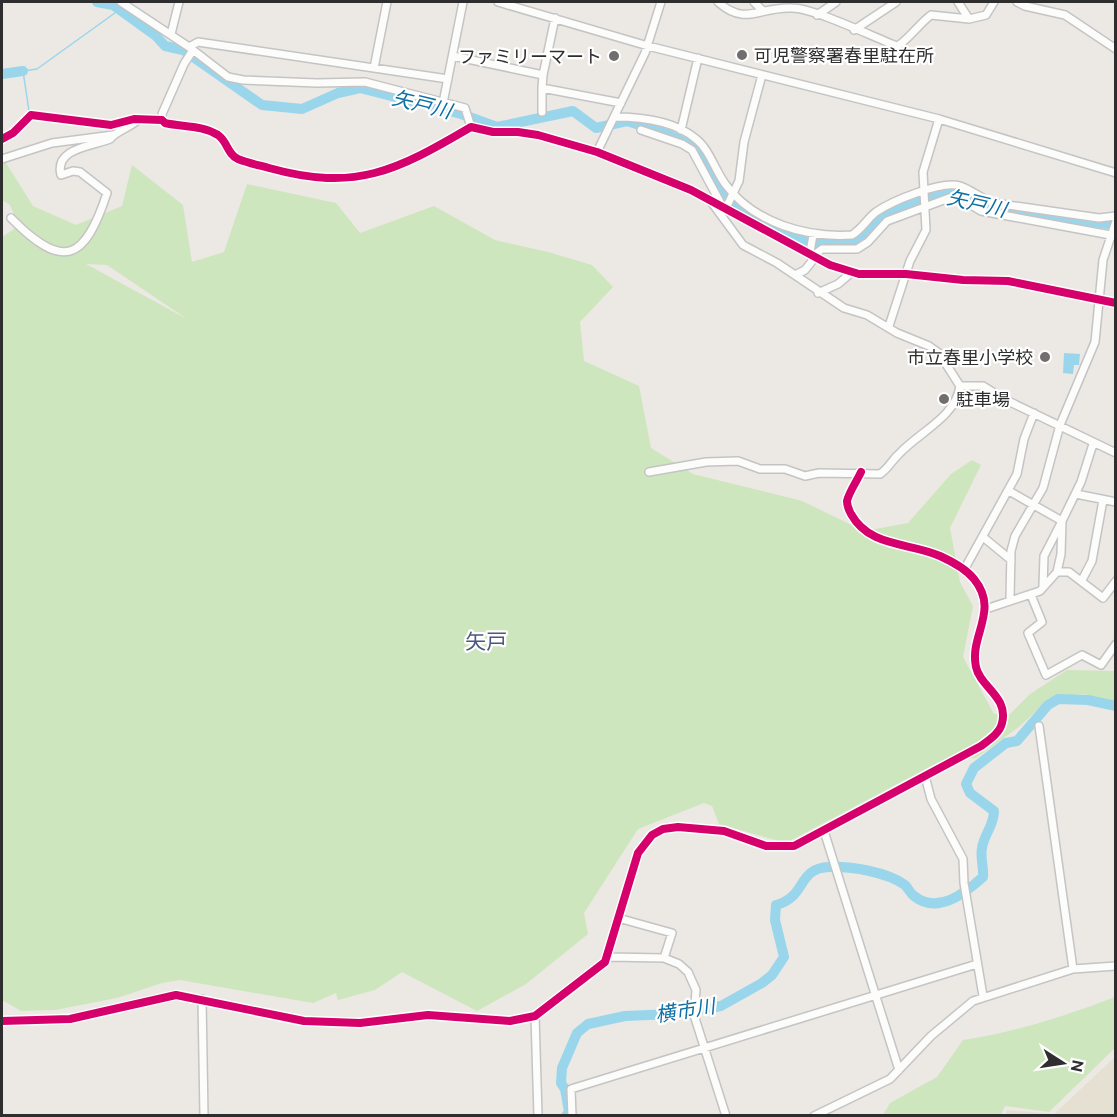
<svg xmlns="http://www.w3.org/2000/svg" width="1117" height="1117" font-family="Ubuntu,'Noto Sans JP',sans-serif">
  <style>
    .education { fill: #e6e0d3 }
    .green { fill: #cee6be; fill-rule: evenodd }
    .water { fill: #99d6ec }
    .lines { fill: none; stroke-linecap: round; stroke-linejoin: round }
    .stream { stroke: #99d6ec; stroke-width: 1.5 }
    .river { stroke: #99d6ec; stroke-width: 10 }
    .minor-casing { stroke: #c5c4c5; stroke-width: 10 }
    .minor { stroke: #fcfcfb; stroke-width: 7 }
    .cycleway-casing { stroke: #fff; stroke-width: 11 }
    .cycleway { stroke: #d6006c; stroke-width: 8 }
    .poi-dot { fill: #706f6e; stroke: #fff; stroke-width: 2 }
    .labels { text-anchor: middle; dominant-baseline: central; stroke-width: 4.5; stroke-linejoin: round; paint-order: stroke }
    .poi-label { font-size: 18px; fill: #2e2e2e; stroke: #fff; text-anchor: start }
    .water-label { font-size: 20px; font-style: italic; fill: #0d6fa3; stroke: #fff }
    .quarter-label { font-size: 21px; fill: #4d5680; stroke: #fff }
  </style>
  <rect width="100%" height="100%" fill="#ece8e4"/>
  <path class="education" d="M1115,1057V1115H1005L1007,1110L1054,1114Z"/>
  <path class="green" d="M6,163L33,206L76,225L122,206L132,165L183,205L192,262L224,252L247,184L336,203L360,233L434,206L495,240L548,252L592,265L613,287L580,322L584,361L639,386L651,448L693,474L802,501L864,531L908,523L951,474L972,460L981,465L950,528L960,582L973,606L963,657L994,714H1010L1030,694L1067,670L1115,671V701L1083,694L1050,698L1020,726L976,758L939,762L786,843L719,824L712,806L704,803L638,829L584,913L588,934L526,984L477,1011L402,972L375,990L338,1000L336,993L313,1003L180,980L162,983L117,998L55,1010L21,1011L2,1000V237L19,226L10,205L2,200V164ZM86,264L107,265L187,319Z
    M1115,997V1048L1049,1112L1005,1106L1001,1115H883L890,1103L937,1077L963,1040C1016,1032 1066,1016 1115,997Z"/>
  <path class="water" d="M1064,353L1080,354L1079,365H1074L1073,374L1063,373Z"/>
  <g class="lines">
    <path class="stream" d="M29,111L23,71L37,69L119,10L116,2
      M2,142L16,136L25,126"/>
    <path class="river" d="M97,2L113,5L156,36L165,46L183,50L262,105L302,109L338,93L360,88L461,114L497,127L573,111L596,128L627,121L667,134L691,145L733,207L761,223L809,243L847,244L859,240L879,217L934,195L955,194L983,208L1116,225
      M2,74L23,71
      M566,1116L569,1112L565,1089L561,1083L562,1068L577,1033L588,1024L625,1016L674,1014L721,1006L762,983L772,975L784,957L775,920L776,905C807,897 797,868 829,867C851,866 887,872 905,885C908,888 910,893 914,896C938,915 965,893 983,877C984,868 980,857 982,848C984,834 994,826 994,811L970,793L966,784L974,768L1006,743L1017,741L1048,705L1058,699L1088,700L1116,706"/>
    <g class="minor-casing">
      <path id="minor" d="M121,2L189,47L228,77L243,80L317,83L365,82L465,108L471,127
        M498,2L648,46L939,119L1116,173
        M718,2C746,27 760,6 792,8C814,8 873,37 897,46C905,43 921,22 931,15L969,19L986,15L994,2
        M754,2L763,11
        M958,2L969,19
        M1017,2L1025,6L1065,15L1116,49
        M817,15L836,2
        M854,30L896,2
        M171,34L179,2
        M189,47L198,42L448,79
        M453,56L543,75L542,88
        M374,68L387,2
        M543,75L555,18
        M443,103L463,2
        M542,112V88L621,103
        M614,117C640,117 675,121 696,139C710,150 715,171 726,185C754,223 807,238 852,235C862,229 867,219 876,212C892,201 942,180 960,186C972,190 981,199 994,203L1099,218L1116,216
        M162,120V114L184,64L193,50
        M641,130L682,144L692,150L720,202L719,205
        M681,130L698,58
        M2,139L13,133L31,115L111,125L134,119L162,120L165,123C182,127 202,125 218,135C228,142 227,154 238,159C248,163 258,165 269,168C356,192 396,171 471,127L493,132H518L538,135L597,152L691,190L830,265L859,274H906L963,280L1008,281L1116,303
        M597,152L645,53L661,2
        M2,159L52,143L113,135
        M712,203L743,245L777,263L844,308L867,315L897,333L929,346L939,353L960,386H983L1004,399L1116,453
        M726,208L739,181L744,142L762,75
        M11,218C63,271 85,261 107,193L80,172L73,171L61,175C54,148 93,146 110,139C117,130 130,128 139,119
        M810,252L813,235
        M814,255L822,249H857L868,242L887,221L949,198L963,200L981,211L1116,236
        M795,275L805,270L816,256
        M818,293L838,284L851,273
        M889,326L910,261L926,230L923,172L939,119
        M649,472L706,462L738,461L760,469H785L805,476L819,473L880,474C889,468 891,461 899,454C919,432 956,417 960,386
        M1009,491L1062,521L1044,556L1043,585
        M1076,494L1116,502
        M983,537L1011,560
        M964,570L1017,474L1024,439L1034,413
        M1057,572L1061,554L1062,521L1081,482L1093,444
        M1082,580L1092,561L1103,500
        M1031,595L1042,622L1028,633L1046,675L1082,655L1101,665L1116,644
        M1010,599L1011,551L1015,536L1043,488L1060,425L1095,342L1103,260L1116,221
        M986,609L1040,591L1057,572H1069L1103,598L1116,581
        M1039,726L1073,969
        M925,776L931,799L963,859L964,883L983,996
        M824,831L899,1070
        M618,918L672,933L664,958
        M608,957L664,958L679,964L688,972L696,990L694,1015L726,1116
        M202,999L204,1116
        M535,1016L538,1116
        M2,1021L70,1019L176,995L304,1021L360,1023L428,1015L510,1021L535,1016L605,962L638,853L652,835L663,829L678,827L724,831L766,846H794L981,746C989,740 1000,733 1002,723C1009,697 980,687 976,667C969,635 1000,611 974,579C966,569 951,561 940,556C909,542 870,548 851,514C849,510 847,507 847,501C849,492 857,481 861,472
        M572,1116L571,1089L977,964
        M814,1116L890,1079L931,1036L973,1001L1073,969L1116,966"/>
    </g>
    <use href="#minor" class="minor"/>
    <g class="cycleway-casing">
      <path id="cycleway" d="M2,139L13,133L31,115L111,125L134,119L162,120L165,123C182,127 202,125 218,135C228,142 227,154 238,159C248,163 258,165 269,168C356,192 396,171 471,127L493,132H518L538,135L597,152L691,190L830,265L859,274H906L963,280L1008,281L1116,303
        M2,1021L70,1019L176,995L304,1021L360,1023L428,1015L510,1021L535,1016L605,962L638,853L652,835L663,829L678,827L724,831L766,846H794L981,746C989,740 1000,733 1002,723C1009,697 980,687 976,667C969,635 1000,611 974,579C966,569 951,561 940,556C909,542 870,548 851,514C849,510 847,507 847,501C849,492 857,481 861,472"/>
    </g>
    <use href="#cycleway" class="cycleway"/>
  </g>
  <g class="poi-dot">
    <circle cx="742" cy="55" r="6"/>
    <circle cx="614" cy="56" r="6"/>
    <circle cx="1045" cy="357" r="6"/>
    <circle cx="944" cy="399" r="6"/>
  </g>
  <g class="labels">
    <g class="poi-label">
      <text x="754" y="55">可児警察署春里駐在所</text>
      <text x="602" y="56" text-anchor="end">ファミリーマート</text>
      <text x="1033" y="357" text-anchor="end">市立春里小学校</text>
      <text x="956" y="399">駐車場</text>
    </g>
    <g class="water-label">
      <text transform="translate(422 104) rotate(14)">矢戸川</text>
      <text transform="translate(977 203) rotate(13)">矢戸川</text>
      <text transform="translate(685 1010) rotate(-9)">横市川</text>
    </g>
    <g class="quarter-label">
      <text x="486" y="641">矢戸</text>
    </g>
  </g>
  <rect width="1117" height="1117" fill="none" stroke="#2e2e2e" stroke-width="6"/>
  <g transform="translate(1063 1063) rotate(102)" stroke="#ffffff" stroke-width="4.5" paint-order="stroke">
  <path d="M0-4.5L10 22L0 15L-10 22Z" fill="#2e2e2e"/>
  <text y="-9" font-size="16" font-weight="bold" text-anchor="middle" fill="#2e2e2e">N</text>
  </g>
</svg>
